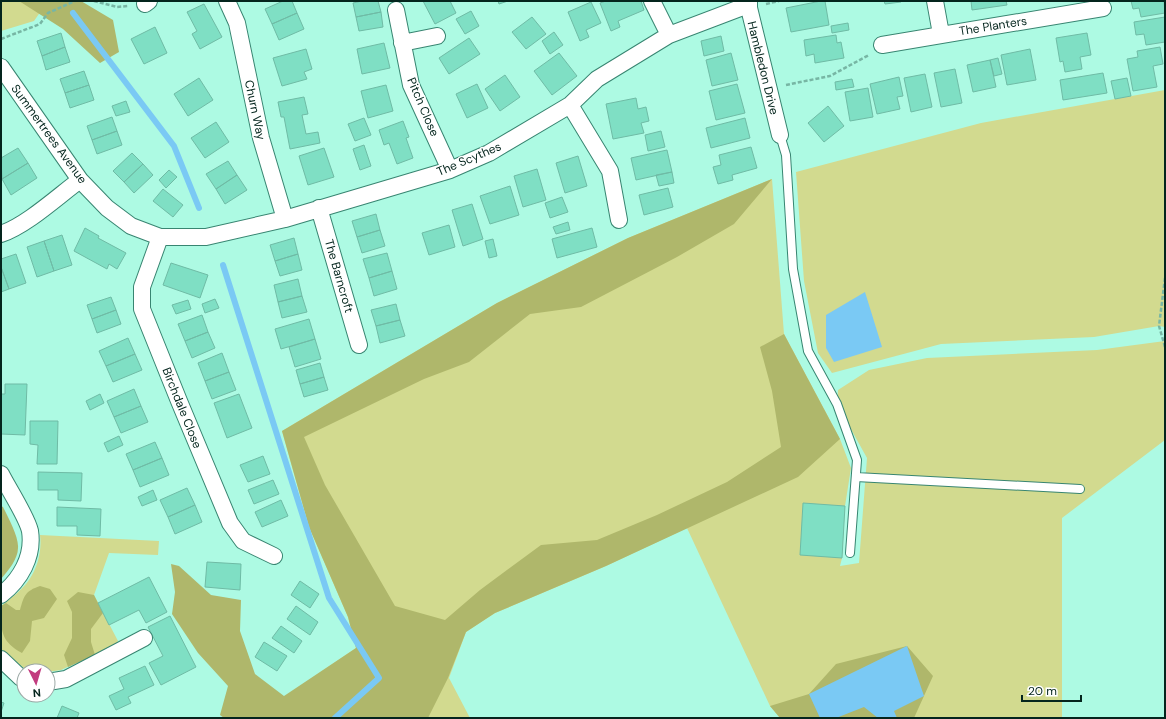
<svg xmlns="http://www.w3.org/2000/svg" width="1166" height="719" font-family="'DM Sans',sans-serif">
  <style>
    .green { fill: #d2da8f }
    .forest { fill: #afb76b }
    .water { fill: #7ac9f4 }
    .lines { fill: none; stroke-linecap: round; stroke-linejoin: round }
    .stream { stroke: #7ac9f4; stroke-width: 6 }
    .building { fill: #7fdfc4; stroke: #6fbba5 }
    .lane-casing { stroke: #388571; stroke-width: 10 }
    .street-casing { stroke: #388571; stroke-width: 18 }
    .path { stroke: #77b6a4; stroke-width: 2.5; stroke-dasharray: 4 2; stroke-linecap: butt }
    .lane { stroke: #fff; stroke-width: 8 }
    .street { stroke: #fff; stroke-width: 16 }
    .labels { text-anchor: middle; dominant-baseline: central; stroke-width: 3; stroke-linejoin: round; paint-order: stroke }
    .street-label { font-size: 12px; fill: #04251d; stroke: #fff }
  </style>
  <rect width="100%" height="100%" fill="#adfae3"/>
  <path class="green" d="M1,1H66L41,11L34,21L1,31Z
    M1165,90V327L1159,326L1094,337L941,344L832,373L818,353L804,281L796,172L981,123Z
    M772,179L784,334L840,439L851,468L845,506L842,558L840,566L859,563L867,458L837,404L838,390L869,370L927,358L1097,350L1165,341V440L1062,518V718H780L770,706L687,528L606,566L495,613L466,632L449,678L470,718H288L284,697L356,648L348,617L309,527L282,431L497,303L628,238Z
    M40,535L159,541L158,555L109,553L94,595L118,641L115,645L61,670L48,672V671H33L25,669L1,649V606C10,599 22,590 29,580C38,567 42,550 40,535Z"/>
  <path class="forest" d="M19,1H81L113,20L119,52L100,63L63,29Z
    M772,179L734,224L677,257L581,307L530,314L469,362L424,379L304,437L325,485L395,606L445,620L480,590L541,545L597,540L657,515L727,482L781,447L772,391L760,347L784,334L840,439L798,477L606,566L495,613L466,632L448,678L428,718H224L220,715L228,686L198,653L172,614L175,592L171,564L179,566L211,595L241,600L240,631L255,674L284,696L356,648L348,617L309,527L282,431L497,303L628,238Z
    M1,506L3,507C8,517 19,537 18,548C18,559 8,571 1,579Z
    M40,586L50,589L57,599L44,618L32,621L30,641L22,653C0,641 1,630 1,606L6,603L16,610H20C24,596 25,591 40,586Z
    M78,592L94,595L103,613L91,629V642L95,655L68,667L64,655L72,638V612L67,601Z
    M907,646L933,676L914,718H780L770,706L809,694L836,664Z"/>
  <path class="water" d="M865,292L882,347L834,362L826,348V315Z
    M907,646L924,696L894,711L897,718H878L864,707L836,718H820L809,694Z"/>
  <g class="lines">
    <path class="stream" d="M73,13L174,146L199,208
      M223,265L329,598L379,678L335,718"/>
  </g>
  <path class="building" d="M283,1H292L297,13L272,24L265,9Z
    M362,1H378L381,12L356,17L353,3Z
    M423,1H450L456,13L435,24Z
    M498,1H508L499,4Z
    M606,1H641L644,10L618,21L620,27L611,31L600,3Z
    M821,1H825L829,25L791,32L786,8Z
    M884,1H900L901,2L885,4Z
    M971,1H1006L1007,5L972,10Z
    M1131,1H1164L1165,13L1141,17L1139,8L1133,9Z
    M591,2L601,23L586,30L589,37L580,41L568,12Z
    M204,4L222,37L200,49L192,34L197,31L187,12Z
    M471,11L479,26L465,34L456,19Z
    M381,12L383,27L359,31L356,17Z
    M297,13L304,29L279,40L272,24Z
    M532,17L546,34L526,49L512,32Z
    M1165,17V42L1146,45L1144,34L1136,35L1134,22Z
    M848,23L849,30L832,33L831,26Z
    M155,27L167,53L144,64L131,39Z
    M554,32L563,45L550,54L542,41Z
    M61,33L65,47L42,56L37,41Z
    M1087,33L1091,55L1080,57L1082,69L1065,72L1063,61L1060,62L1056,38Z
    M836,35L837,43L841,42L844,58L815,63L814,54L806,56L804,40Z
    M721,36L724,51L704,56L701,41Z
    M469,38L480,54L449,74L439,58Z
    M384,43L390,68L362,74L357,49Z
    M65,47L70,62L46,70L42,56Z
    M1160,47L1163,64L1153,66L1157,87L1133,91L1127,59L1138,57L1137,51Z
    M306,49L312,69L304,72L307,79L282,86L273,58Z
    M1030,49L1036,80L1007,85L1001,55Z
    M559,53L577,76L552,95L534,71Z
    M731,53L738,80L712,86L706,60Z
    M998,58L1002,74L994,76L990,60Z
    M990,60L996,87L973,92L967,65Z
    M955,69L962,103L941,107L934,73Z
    M84,71L89,85L65,93L60,79Z
    M1103,73L1107,93L1063,100L1060,80Z
    M925,74L932,107L911,112L904,78Z
    M505,75L520,97L500,111L485,89Z
    M899,77L903,96L897,97L900,109L877,114L870,84Z
    M199,78L213,100L188,116L174,94Z
    M1127,78L1131,96L1115,99L1111,81Z
    M852,79L854,87L836,90L835,82Z
    M477,84L488,108L467,118L456,94Z
    M737,84L745,113L716,120L709,91Z
    M89,85L94,100L70,108L65,93Z
    M386,85L393,111L368,118L361,91Z
    M868,88L873,117L850,121L845,92Z
    M304,97L308,114L302,115L306,134L318,132L320,143L290,149L284,117H281L278,102Z
    M636,98L638,109L646,107L649,121L641,123L644,133L613,139L606,104Z
    M126,101L130,112L116,116L112,106Z
    M828,106L844,126L824,142L808,123Z
    M112,117L117,131L92,140L87,126Z
    M364,118L371,135L355,141L348,124Z
    M745,118L750,138L711,148L706,128Z
    M403,121L409,137L406,138L413,158L397,164L389,143L384,145L379,130Z
    M216,122L229,142L205,158L191,138Z
    M117,131L122,145L97,154L92,140Z
    M661,131L665,147L648,151L645,135Z
    M364,145L371,166L360,170L353,149Z
    M751,147L757,168L732,175L733,180L718,184L713,167L721,165L719,155Z
    M18,148L28,163L2,179L1,158Z
    M324,148L334,177L308,185L299,156Z
    M667,150L672,172L636,180L631,158Z
    M132,153L143,164L124,182L113,171Z
    M578,156L587,186L565,193L556,163Z
    M228,161L237,175L216,189L206,174Z
    M28,163L37,178L11,195L2,179Z
    M143,164L153,175L134,193L124,182Z
    M537,169L546,200L523,207L514,176Z
    M169,170L177,177L166,188L159,180Z
    M672,172L674,183L659,186L656,175Z
    M237,175L247,190L225,204L216,189Z
    M510,186L519,215L490,224L480,196Z
    M668,188L673,207L644,215L639,195Z
    M163,189L183,205L173,217L153,201Z
    M562,197L568,212L550,218L545,203Z
    M472,204L483,239L463,246L452,210Z
    M376,214L380,230L357,237L352,221Z
    M568,222L570,230L556,234L553,227Z
    M449,225L455,247L429,255L422,233Z
    M85,228L99,236L98,238L126,253L117,269L109,264L107,269L74,251Z
    M592,228L597,247L557,258L552,239Z
    M380,230L385,246L362,253L357,237Z
    M62,235L72,265L54,271L44,241Z
    M294,238L298,254L275,261L270,245Z
    M493,239L497,256L489,258L485,241Z
    M44,241L54,271L37,277L27,247Z
    M387,253L392,271L369,278L363,259Z
    M16,254L26,283L9,289L1,267V259Z
    M298,254L302,270L280,276L275,261Z
    M171,263L208,275L200,298L163,285Z
    M1,267L9,289L1,292Z
    M392,271L397,289L374,296L369,278Z
    M298,279L302,296L278,302L274,285Z
    M302,296L307,312L282,318L278,302Z
    M111,297L116,310L92,319L87,305Z
    M215,299L219,308L205,313L202,304Z
    M188,300L191,309L176,314L172,305Z
    M396,304L400,320L376,326L371,310Z
    M116,310L121,324L97,333L92,319Z
    M202,315L208,332L185,341L178,324Z
    M309,319L315,339L281,349L275,329Z
    M400,320L405,336L380,343L376,326Z
    M208,332L215,348L192,358L185,341Z
    M128,338L135,354L106,366L99,351Z
    M315,339L321,359L295,367L289,347Z
    M222,353L229,372L205,381L198,363Z
    M135,354L142,370L113,382L106,366Z
    M320,363L324,377L300,384L296,370Z
    M229,372L236,390L212,399L205,381Z
    M324,377L328,390L304,397L300,384Z
    M5,384H27L25,435L1,434V394H5Z
    M134,389L141,406L114,417L107,401Z
    M100,394L104,403L90,410L86,401Z
    M239,394L252,428L227,438L214,403Z
    M141,406L148,422L121,433L114,417Z
    M30,421H58L57,464H37L38,445L30,444Z
    M119,436L123,445L108,452L104,443Z
    M155,442L162,458L133,470L126,454Z
    M263,456L270,474L248,482L240,465Z
    M162,458L169,475L140,487L133,470Z
    M38,472L82,473L81,501L58,500V490H38Z
    M273,480L279,494L254,504L248,490Z
    M187,488L195,505L168,517L160,500Z
    M153,490L157,500L142,506L138,497Z
    M281,500L288,516L262,527L255,512Z
    M803,503L845,506L842,558L800,555Z
    M195,505L202,522L175,534L168,517Z
    M57,507L101,509L100,536L77,535V526H57Z
    M207,562L241,564L240,590L205,587Z
    M149,577L167,612L146,623L139,610L109,625L98,603Z
    M300,581L319,594L310,608L291,595Z
    M296,606L318,622L310,635L287,619Z
    M170,616L196,667L161,685L149,663L163,656L148,627Z
    M281,626L302,641L294,653L272,638Z
    M264,642L287,656L277,671L255,657Z
    M145,666L154,685L128,697L131,703L116,710L109,696L124,689L119,678Z
    M1,702L4,703L1,712Z
    M62,706L79,713L77,718H57Z"/>
  <g class="lines">
    <g class="lane-casing">
      <path id="lane" d="M780,135L786,155L793,269L808,351L837,404L857,460L850,553
        M856,477L1080,489"/>
    </g>
    <g class="street-casing">
      <path id="street" d="M227,1L237,23L261,138L285,219
        M652,1L669,35
        M749,1V8L780,135
        M935,1L941,34
        M145,4L149,1
        M396,10L411,85L450,170
        M402,43L437,36
        M882,45L1103,8
        M1,67L80,180L107,208L131,226L160,237H206L285,219L450,170L489,153L570,105L597,79L669,35L748,5
        M570,105L610,171L619,220
        M319,208L359,345
        M1,234C27,225 57,197 80,180
        M160,237L142,287V309L179,401L230,523L243,541L274,556
        M1,474C8,488 27,517 30,531C34,557 20,580 1,595
        M1,659L21,678H24
        M48,682L66,679L144,638"/>
    </g>
    <path class="path" d="M94,1L117,7L128,6
      M766,4L779,1
      M1,39L40,24L48,13L75,1
      M786,85L830,76L869,55
      M1165,278L1159,326L1165,347"/>
    <use href="#lane" class="lane"/>
    <use href="#street" class="street"/>
  </g>
  <g class="labels">
    <g class="street-label">
      <text transform="translate(993 26) rotate(-9)">The Planters</text>
      <text transform="translate(763 68) rotate(76)">Hambledon Drive</text>
      <text transform="translate(423 107) rotate(67)">Pitch Close</text>
      <text transform="translate(255 110) rotate(78)">Churn Way</text>
      <text transform="translate(49 134) rotate(54)">Summertrees Avenue</text>
      <text transform="translate(469 159) rotate(-23)">The Scythes</text>
      <text transform="translate(339 276) rotate(74)">The Barncroft</text>
      <text transform="translate(182 408) rotate(68)">Birchdale Close</text>
    </g>
  </g>
  <rect width="1166" height="719" fill="none" stroke="#04251d" stroke-width="4"/>
  <g transform="translate(36 683) rotate(175)"><circle r="19" fill="#ffffff" stroke="#9ba8a5"/>
  <path d="M0-3L7 15L0 10L-7 15Z" fill="#c23c7f"/>
  <text y="-6" font-size="11" font-weight="bold" text-anchor="middle" fill="#04251d">N</text>
  </g>
  <path d="M1022 695v6h59v-6" fill="none" stroke="#04251d" stroke-width="2"/>
  <text x="1028" y="695" font-size="12" fill="#04251d" stroke="#ffffff" stroke-width="3" paint-order="stroke">20 m</text>
</svg>
